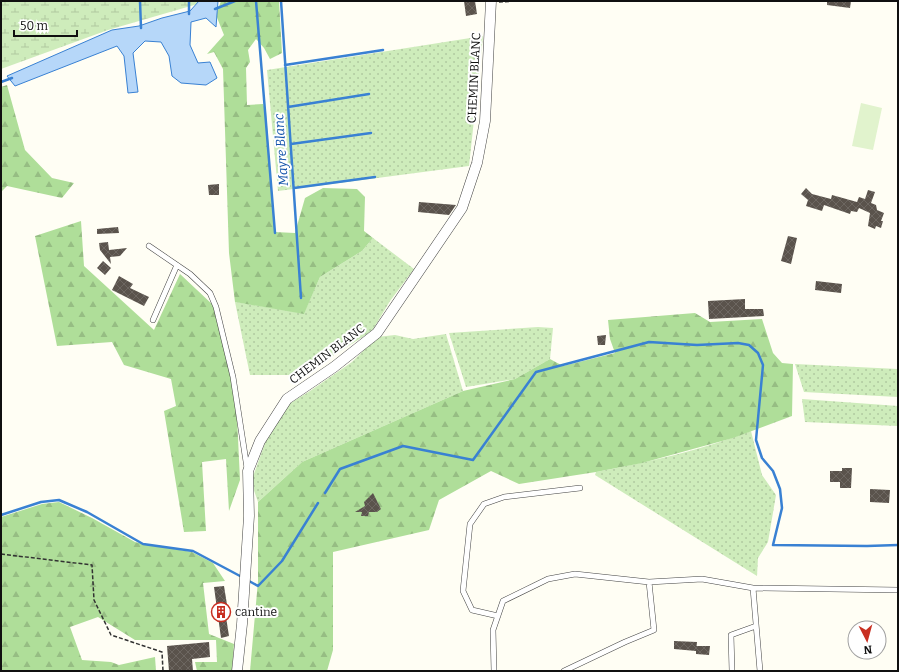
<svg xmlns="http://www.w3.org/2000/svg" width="899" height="672" font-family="Bitter,serif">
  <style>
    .grass { fill: url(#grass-dots) }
    .forest { fill: url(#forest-firs) }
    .wetland { fill: url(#wetland-marsh) }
    .pitch { fill: #e1f3cd }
    .water { fill: #b6d7f9; stroke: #3981d3 }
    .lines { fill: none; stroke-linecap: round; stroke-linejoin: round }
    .stream { stroke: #3981d3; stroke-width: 2.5 }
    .building { fill: url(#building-cross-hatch) }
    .service-casing { stroke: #434343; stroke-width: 6 }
    .minor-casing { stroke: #434343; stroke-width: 11 }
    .path { stroke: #323232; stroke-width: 1.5; stroke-dasharray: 4 2; stroke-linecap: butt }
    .service { stroke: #fff; stroke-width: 5 }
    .minor { stroke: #fff; stroke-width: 10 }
    .labels { text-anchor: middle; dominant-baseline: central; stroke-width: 4; stroke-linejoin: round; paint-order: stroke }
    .street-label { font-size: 12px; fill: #101010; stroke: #fff }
    .poi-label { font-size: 12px; fill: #101010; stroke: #fff; text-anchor: start }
    .water-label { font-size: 13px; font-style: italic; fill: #1253aa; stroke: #fff }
  </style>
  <defs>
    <pattern id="grass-dots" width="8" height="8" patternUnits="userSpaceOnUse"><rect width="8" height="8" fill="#ceecbb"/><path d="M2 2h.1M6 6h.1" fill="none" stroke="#b0c9a0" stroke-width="1.8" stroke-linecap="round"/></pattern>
    <pattern id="forest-firs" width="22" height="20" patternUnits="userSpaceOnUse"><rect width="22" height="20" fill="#afde99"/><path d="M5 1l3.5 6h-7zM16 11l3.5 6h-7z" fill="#96bd83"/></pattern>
    <pattern id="wetland-marsh" width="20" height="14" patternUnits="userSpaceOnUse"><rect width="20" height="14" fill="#ceecbb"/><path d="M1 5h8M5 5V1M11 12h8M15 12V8" fill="none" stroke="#b0c9a0"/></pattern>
    <pattern id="building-cross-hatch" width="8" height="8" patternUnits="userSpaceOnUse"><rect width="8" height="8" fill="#5a534c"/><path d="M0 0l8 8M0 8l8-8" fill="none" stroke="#6d6761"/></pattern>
  </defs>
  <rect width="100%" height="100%" fill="#fffef4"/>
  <path class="grass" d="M483,36L469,166L278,191L267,70Z
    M373,238L414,269L390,301L372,331L309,371L292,375H250L235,302L304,313L320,277L362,251Z
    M538,327L553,328L550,359L515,379L466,387L449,333Z
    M446,334L463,391L302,462L258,502L251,482L269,432L289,404L310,391L352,362L377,337L395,335L413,339Z
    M795,364L898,369V397L804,392Z
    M802,399L898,406V426L805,422Z
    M751,431L762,475L776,495L768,542L758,558L757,576L595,475L596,472C648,462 702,450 751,431Z"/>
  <path class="forest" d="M221,1H279L282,53L270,59L264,48L256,39L248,50L250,62L246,68L247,105L263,104L266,112L275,232L295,233L305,198L323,188L357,189L365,197L364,231L373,238L362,251L320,277L304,314L235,302L229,253L223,69L214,52L207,54L224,35L216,15Z
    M7,85L25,150L52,178L74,183L62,198L7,186L1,192V87Z
    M81,221L84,266L154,330L180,274L213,305L231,378L237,417L240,480L229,511L226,459L202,462L206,531L184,532L164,411L176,406L171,379L124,365L112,342L57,346L35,236Z
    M695,313L710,322L762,319L773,353L782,363L793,364L792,416L733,438L642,463L596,472L519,484L491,471L439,500L429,530L333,552V650L327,671H250L258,581V502L302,462L463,391L515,379L550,359L563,366L615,353L610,339L608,320Z
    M59,502L92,518L135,542L143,544L192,552L213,563L225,581L203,583L209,634L234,644L232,671H197L195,662H217L216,640H135L98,617L70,627L82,660L111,662L119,665L155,657L156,671H1V517L42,504Z"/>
  <path class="wetland" d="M1,1H208L108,30L1,69Z"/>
  <path class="pitch" d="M861,103L882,108L873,150L852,146Z"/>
  <path class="water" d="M199,1H218L216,27L206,18L191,22L190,45L198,63L210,62L217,78L206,85L181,83L172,76L169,56L161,42L145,41L133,53L138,92L128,93L124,56L117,46L15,86L7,76L112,30L139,26L162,18L190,11Z"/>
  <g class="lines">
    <path class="stream" d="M140,1L141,28
      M189,1V14
      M256,1L275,233
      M281,1L301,298
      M215,9L235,1
      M285,65L383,50
      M1,82L12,78
      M288,107L369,94
      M291,144L371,133
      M294,188L375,177
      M325,493L340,469L403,446L473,460L536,372L649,342L697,345L738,343L749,345L758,353L763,365L756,440L762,458L773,471L780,489L782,508L773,545L867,546L898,545
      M1,515L41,502L59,500L87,512L143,544L193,551L240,576
      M249,581L258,586L282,561L318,503"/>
  </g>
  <path class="building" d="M464,1H475L477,14L466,16Z
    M827,1H851L850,8L827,5Z
    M219,184V195H209L208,185Z
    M806,188L812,194L831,199L832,195L857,202L859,197L865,199L868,190L875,192L871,203L876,205L877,210L884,213L881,221H883L881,228L876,226L875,229L868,226L870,213L859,208L857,212L851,211L850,214L824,205L822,211L806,206L808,200L801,194Z
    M419,202L444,204L456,205L449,215L418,212Z
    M118,227L119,233L97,234V229Z
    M788,236L797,238L791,264L781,261Z
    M108,242L109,250L127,248L120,256L110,257L111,264L100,250L99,243Z
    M103,261L111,268L105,275L97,268Z
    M119,276L133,284L130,288L149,297L144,306L112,290Z
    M816,281L842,284L841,293L815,290Z
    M745,299V309H763L764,316L709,319L708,301Z
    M606,335L605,345H598L597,336Z
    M842,468H852L851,488H840V482H830V471H842Z
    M870,489L890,490L889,503L870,502Z
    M373,493L381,509L377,512H369L368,516H361L362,512H355L365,506L364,502Z
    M224,586L229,617H226L229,636L221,638L214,587Z
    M674,641L697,642L696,651L674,649Z
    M209,642L210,657L192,659L193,671H169L167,646Z
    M696,646H710L709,655L696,654Z"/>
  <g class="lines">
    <g class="service-casing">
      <path id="service" d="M149,246L190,274L210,293L216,307L233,377L247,468
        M153,320L177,265
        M498,616L472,610L463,591L470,524L484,504L504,497L580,488
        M494,671L493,630L503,601L548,579L575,574L649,582L702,579L753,588
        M564,671L625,642L654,630L649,582
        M732,671L731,635L756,626
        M760,671L753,588L898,590"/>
    </g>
    <g class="minor-casing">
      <path id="minor" d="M237,671L242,624L249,516L248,471L260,441L287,399L334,367L377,333L462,208L477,163L485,121L491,1"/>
    </g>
    <path class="path" d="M499,2L516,1
      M1,554L92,565L94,600L111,635L162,652L163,671"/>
    <use href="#service" class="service"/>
    <use href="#minor" class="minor"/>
  </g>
  <defs>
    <g id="building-ring" transform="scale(1)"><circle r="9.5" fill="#fff" stroke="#c82f21" stroke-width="1.5"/><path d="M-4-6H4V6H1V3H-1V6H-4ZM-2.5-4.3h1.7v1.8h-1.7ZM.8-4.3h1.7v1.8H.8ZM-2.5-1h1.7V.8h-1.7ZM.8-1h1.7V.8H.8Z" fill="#c82f21"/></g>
  </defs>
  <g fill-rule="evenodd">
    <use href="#building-ring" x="221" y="612"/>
  </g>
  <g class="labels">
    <g class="street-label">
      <text transform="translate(474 78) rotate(-87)">CHEMIN BLANC</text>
      <text transform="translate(327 354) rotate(-37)">CHEMIN BLANC</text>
    </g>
    <g class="poi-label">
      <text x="235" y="612">cantine</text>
    </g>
    <g class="water-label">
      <text transform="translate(281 150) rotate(-94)">Mayre Blanc</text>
    </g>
  </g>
  <rect width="899" height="672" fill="none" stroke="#101010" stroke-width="4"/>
  <g transform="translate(867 640) rotate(174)"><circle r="19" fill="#ffffff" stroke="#9f9f9f"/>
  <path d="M0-3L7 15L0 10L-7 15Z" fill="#c82f21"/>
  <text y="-6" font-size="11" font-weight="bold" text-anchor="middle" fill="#101010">N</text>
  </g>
  <path d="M14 30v6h63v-6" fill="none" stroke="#101010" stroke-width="2"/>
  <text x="20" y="30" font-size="12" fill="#101010" stroke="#ffffff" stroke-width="3" paint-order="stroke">50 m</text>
</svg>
